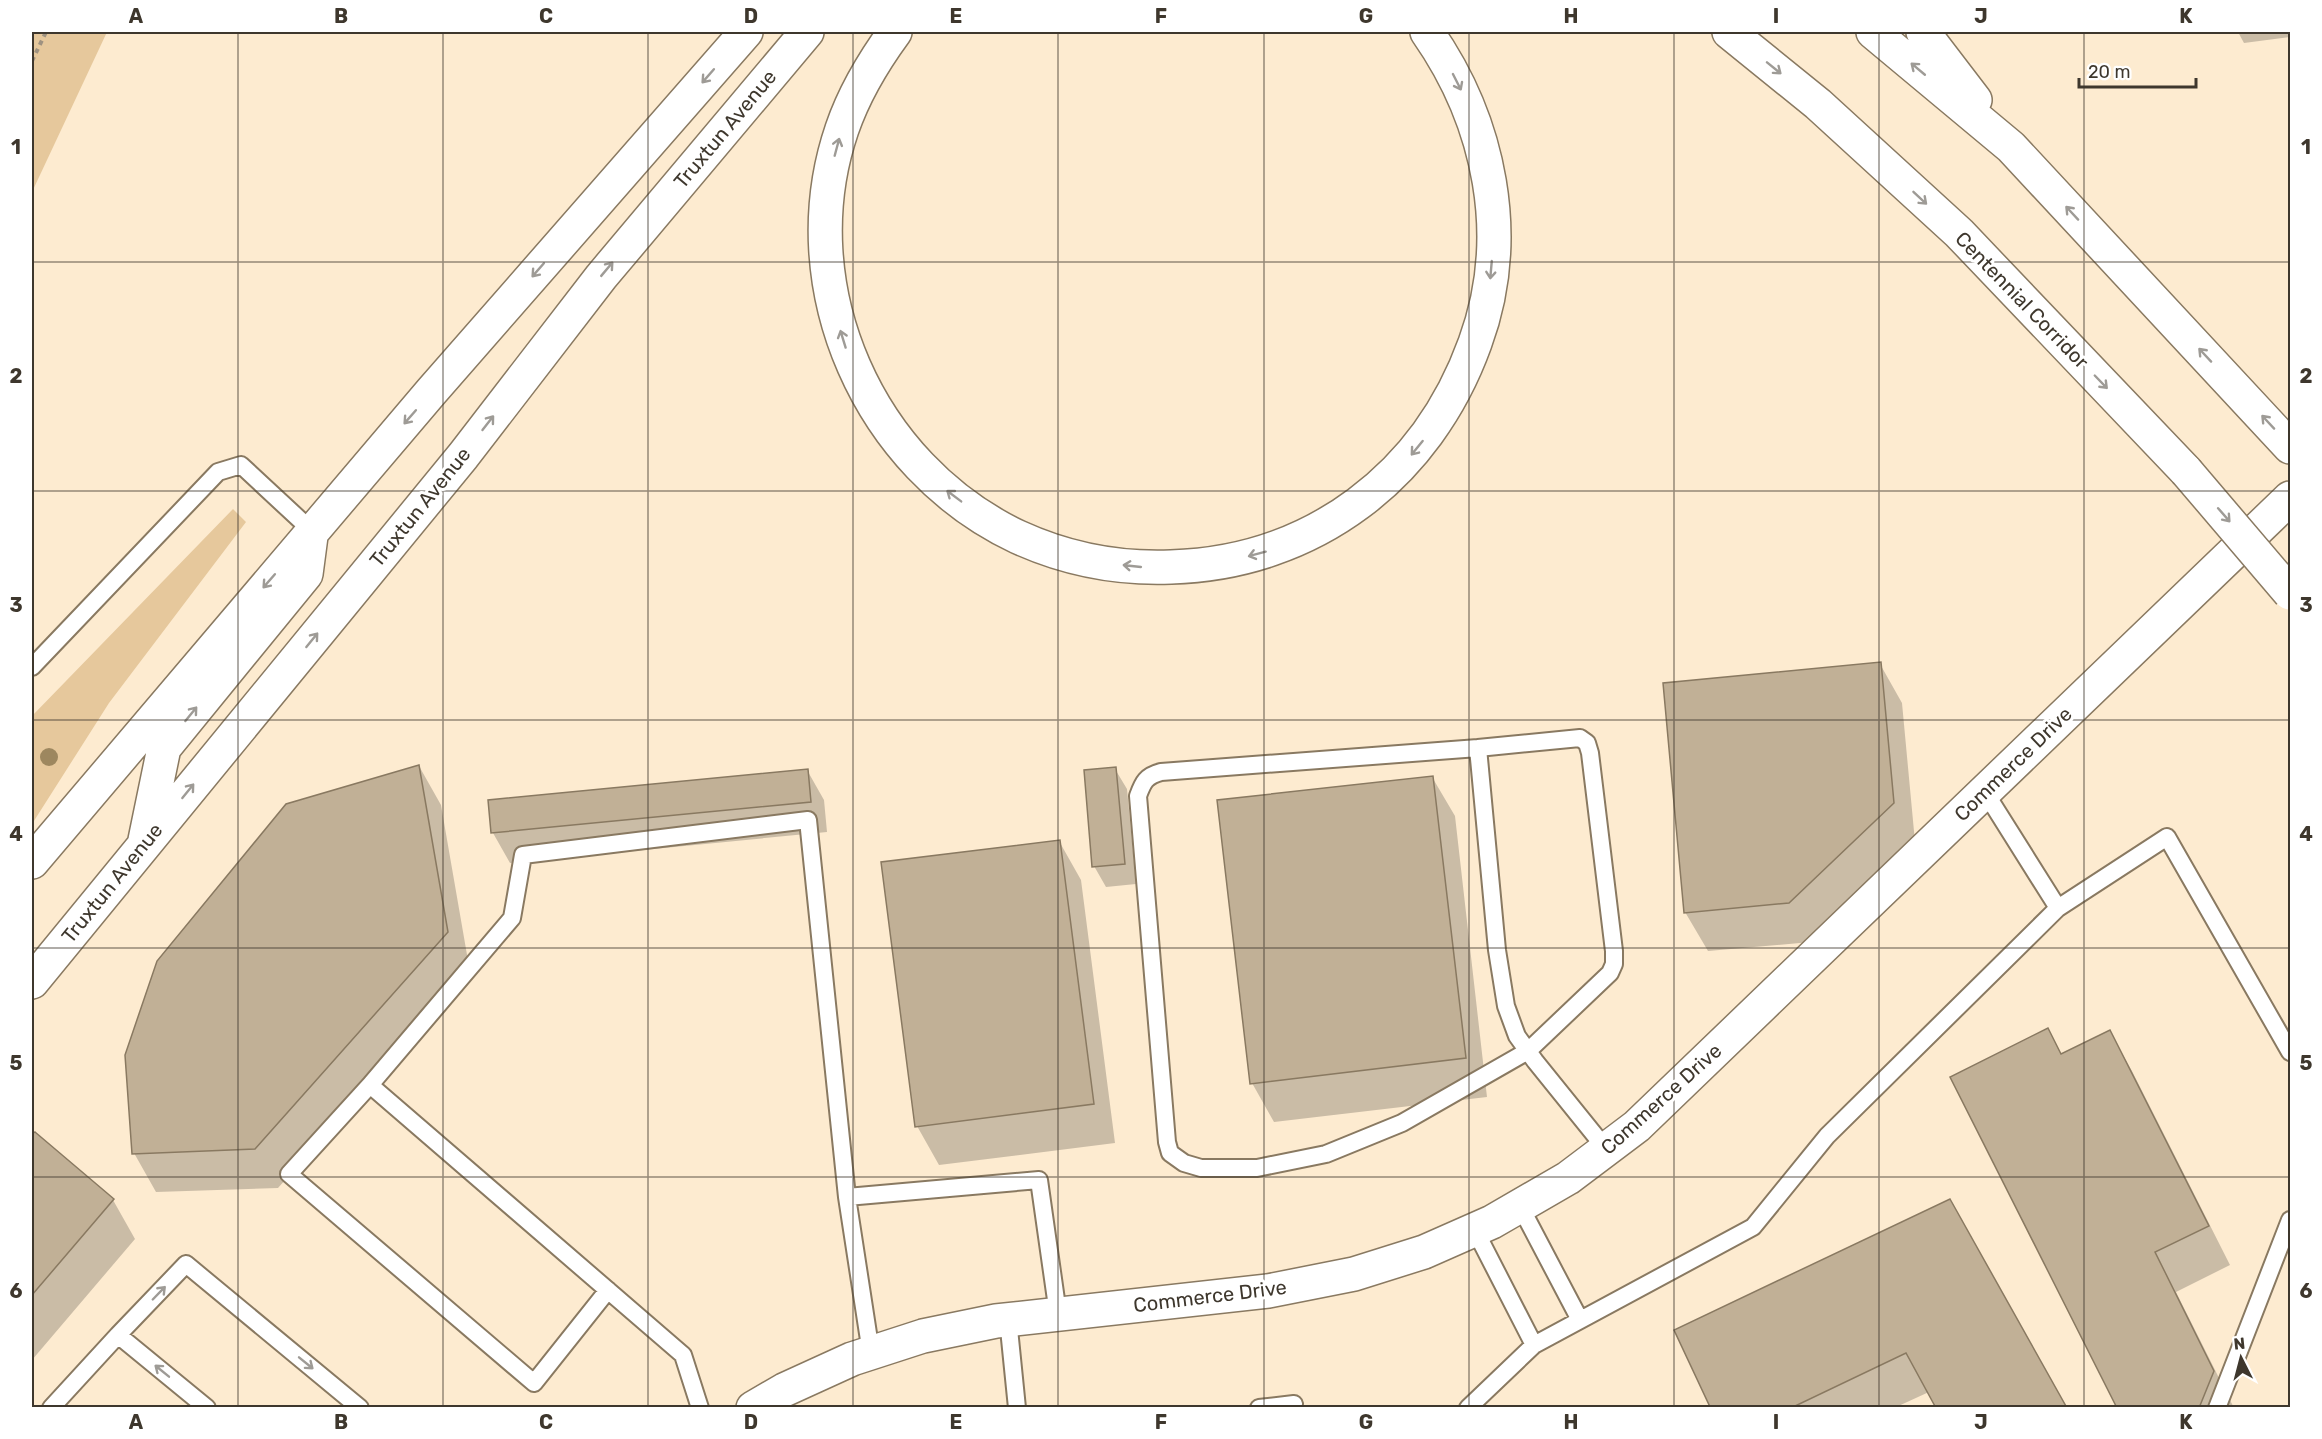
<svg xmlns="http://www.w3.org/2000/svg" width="2322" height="1439" font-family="Rubik,sans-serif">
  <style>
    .green { fill: #e6c89c }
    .shadow { fill: #0003 }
    .building { fill: #c1b096; stroke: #897961; stroke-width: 1.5 }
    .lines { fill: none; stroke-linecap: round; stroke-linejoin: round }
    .service-casing { stroke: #897961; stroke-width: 20 }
    .minor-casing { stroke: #897961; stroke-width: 36 }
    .secondary-casing { stroke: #897961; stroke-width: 36 }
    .motorway-casing { stroke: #897961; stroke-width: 36 }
    .path { stroke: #9f9280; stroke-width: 4; stroke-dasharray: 4.5 4.5; stroke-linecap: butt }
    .service { stroke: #fff; stroke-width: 16 }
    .minor { stroke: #fff; stroke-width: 33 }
    .secondary { stroke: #fff; stroke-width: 33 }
    .motorway { stroke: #fff; stroke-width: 33 }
    .motorway-bridge-casing { stroke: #897961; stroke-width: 36; stroke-linecap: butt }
    .motorway-bridge { stroke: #fff; stroke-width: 33 }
    .tree { fill: #9d875f }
    .oneway { stroke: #9e9b96 }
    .grid { fill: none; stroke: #3e372d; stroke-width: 1.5; stroke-opacity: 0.55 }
    .labels { text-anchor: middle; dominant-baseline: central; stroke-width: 6; stroke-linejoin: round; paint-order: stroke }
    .street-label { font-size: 20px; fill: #3e372d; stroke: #fff }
    .neatline { fill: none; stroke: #3e372d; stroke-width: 2 }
    .grid-label { font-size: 20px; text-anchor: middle; font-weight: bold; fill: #3e372d }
  </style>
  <rect width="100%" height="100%" fill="#fdebd0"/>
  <path class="green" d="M32,32H107L32,192Z
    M233,509L246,522L109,703L32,824V716Z"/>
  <path class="shadow" d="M2238,32H2290V37L2244,43Z
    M1880,664L1902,703L1915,842L1811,942L1708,951L1685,912Z
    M419,766L441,805L470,972L278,1188L156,1192L134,1153Z
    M1115,769L1127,789L1136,884L1106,887L1094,866Z
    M807,770L824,800L827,832L510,863L493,833Z
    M1432,777L1455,816L1487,1097L1274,1122L1252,1083Z
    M1059,841L1081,880L1115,1143L939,1165L917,1126Z
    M2047,1030L2062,1056L2110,1032L2132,1071L2230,1265L2176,1292L2234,1408H2118Z
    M34,1134L113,1200L135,1239L32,1360V1136Z
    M1950,1201L1929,1392L1894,1408H1712Z"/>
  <path class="building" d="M1881,662L1894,803L1789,903L1684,913L1663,683Z
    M419,765L448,932L255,1149L132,1154L125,1055L157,961L286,804Z
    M1116,767L1125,864L1092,867L1084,770Z
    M808,769L811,802L491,833L488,800Z
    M1433,776L1466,1058L1250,1084L1217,800Z
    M1060,840L1094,1104L915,1127L881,862Z
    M2048,1028L2061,1054L2110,1030L2209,1226L2155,1252L2214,1371L2199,1408H2117L1950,1077Z
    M35,1132L114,1199L32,1295V1134Z
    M1950,1199L2067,1408H1936L1906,1353L1791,1408H1708L1710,1407L1674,1330Z"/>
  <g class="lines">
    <g class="service-casing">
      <path id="service" d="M32,667L218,472L241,465L312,531
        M1478,748L1580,738L1587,743L1590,753L1614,951V964L1610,973L1528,1051L1402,1123L1326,1154L1257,1168H1201L1184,1163L1170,1153L1167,1142L1138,796C1143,782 1146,776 1161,772L1478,748L1497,950L1506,1006L1517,1036L1535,1061L1606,1149
        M1985,792L2058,908L2167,837L2290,1052
        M370,1085L512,918L523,855L808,820L847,1197
        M1520,1206L1580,1320
        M608,1290L534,1383L289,1174L370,1085L683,1355L700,1408
        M1008,1319L1017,1408
        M118,1335L186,1264L360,1408
        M1534,1345L1753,1227L1827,1136L2058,908
        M871,1353L847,1197L1039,1180L1058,1314
        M51,1408L118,1335L207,1408
        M1259,1408L1294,1404
        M1468,1408L1534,1345L1475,1230
        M2217,1408L2290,1220"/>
    </g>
    <g class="minor-casing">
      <path id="minor" d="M753,1408L784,1390L852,1359L923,1336L996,1321L1268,1291L1354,1274L1424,1252L1492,1222L1568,1178L1637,1126L2290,498"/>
    </g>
    <g class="secondary-casing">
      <path id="secondary" d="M145,840L164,748L306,574L311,536
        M32,862L431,392L746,32
        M32,982L463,456L601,277L807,32"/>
    </g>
    <g class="motorway-casing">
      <path id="motorway" d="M895,32C873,62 854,94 842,129C788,287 869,467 1018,537C1066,559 1119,569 1171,567C1313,563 1427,476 1475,343C1514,237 1490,122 1427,32
        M1729,32L1818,104L1959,233L2186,471
        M1873,32L2011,147L2290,447
        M1923,32L1975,100"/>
    </g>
    <path class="path" d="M32,61L46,32"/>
    <use href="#service" class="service"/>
    <use href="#minor" class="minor"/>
    <use href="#secondary" class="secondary"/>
    <use href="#motorway" class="motorway"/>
    <g class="motorway-bridge-casing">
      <path id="motorway-bridge" d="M2186,471L2290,593"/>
    </g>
    <use href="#motorway-bridge" class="motorway-bridge"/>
  </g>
  <circle class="tree" cx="49" cy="757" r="9"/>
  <defs><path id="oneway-shaft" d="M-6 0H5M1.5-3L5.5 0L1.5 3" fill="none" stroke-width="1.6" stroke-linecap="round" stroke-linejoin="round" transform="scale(1.5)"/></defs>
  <g class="oneway">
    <use href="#oneway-shaft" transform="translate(1774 68) rotate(39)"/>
    <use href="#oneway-shaft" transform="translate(1918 69) rotate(-140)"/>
    <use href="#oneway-shaft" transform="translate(708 76) rotate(131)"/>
    <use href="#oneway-shaft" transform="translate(1457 82) rotate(63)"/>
    <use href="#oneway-shaft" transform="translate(837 147) rotate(-75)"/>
    <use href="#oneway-shaft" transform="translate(1920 198) rotate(43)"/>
    <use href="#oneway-shaft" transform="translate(2072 213) rotate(-133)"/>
    <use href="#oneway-shaft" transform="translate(607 269) rotate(-50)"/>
    <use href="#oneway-shaft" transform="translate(538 270) rotate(131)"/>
    <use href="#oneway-shaft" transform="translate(1491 270) rotate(95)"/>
    <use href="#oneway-shaft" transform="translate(843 339) rotate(-107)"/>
    <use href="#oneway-shaft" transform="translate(2205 355) rotate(-133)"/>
    <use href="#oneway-shaft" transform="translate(2101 382) rotate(46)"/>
    <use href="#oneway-shaft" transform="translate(410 417) rotate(131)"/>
    <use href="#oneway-shaft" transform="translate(2268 422) rotate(-133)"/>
    <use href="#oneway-shaft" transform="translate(488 423) rotate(-52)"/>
    <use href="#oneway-shaft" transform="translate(1417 448) rotate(129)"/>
    <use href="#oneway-shaft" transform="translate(954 496) rotate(-143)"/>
    <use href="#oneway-shaft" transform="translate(2224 515) rotate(49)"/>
    <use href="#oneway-shaft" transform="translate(1257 554) rotate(165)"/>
    <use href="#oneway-shaft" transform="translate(1132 566) rotate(-174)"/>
    <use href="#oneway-shaft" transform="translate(269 581) rotate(131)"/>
    <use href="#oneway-shaft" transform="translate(312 640) rotate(-51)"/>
    <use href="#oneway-shaft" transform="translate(191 714) rotate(-51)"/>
    <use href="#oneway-shaft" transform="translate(188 791) rotate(-51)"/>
    <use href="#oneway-shaft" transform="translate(159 1293) rotate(-46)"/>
    <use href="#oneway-shaft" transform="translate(306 1363) rotate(39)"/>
    <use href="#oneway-shaft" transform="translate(162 1371) rotate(-141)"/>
  </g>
  <path class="grid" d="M238,32V1408M443,32V1408M648,32V1408M853,32V1408M1058,32V1408M1264,32V1408M1469,32V1408M1674,32V1408M1879,32V1408M2084,32V1408M32,262H2290M32,491H2290M32,720H2290M32,948H2290M32,1177H2290"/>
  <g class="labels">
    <g class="street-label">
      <text transform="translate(725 129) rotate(-50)">Truxtun Avenue</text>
      <text transform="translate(2022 300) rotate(46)">Centennial Corridor</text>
      <text transform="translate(420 507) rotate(-51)">Truxtun Avenue</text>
      <text transform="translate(2013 764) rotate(-44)">Commerce Drive</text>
      <text transform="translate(112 883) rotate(-51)">Truxtun Avenue</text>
      <text transform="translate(1661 1099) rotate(-42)">Commerce Drive</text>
      <text transform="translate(1210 1296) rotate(-7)">Commerce Drive</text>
    </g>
  </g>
  <rect width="2322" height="1439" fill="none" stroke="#ffffff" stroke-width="66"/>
  <g transform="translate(2241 1358) rotate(354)" stroke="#ffffff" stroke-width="4.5" paint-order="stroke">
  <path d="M0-4.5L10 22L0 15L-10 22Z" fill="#3e372d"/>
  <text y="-9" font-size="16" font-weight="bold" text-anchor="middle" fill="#3e372d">N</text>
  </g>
  <path d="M2079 78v9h117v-9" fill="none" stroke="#3e372d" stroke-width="3"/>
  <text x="2088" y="78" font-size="18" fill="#3e372d" stroke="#ffffff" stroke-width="4.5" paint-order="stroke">20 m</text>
  <rect x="33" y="33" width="2256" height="1373" class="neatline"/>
  <g class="grid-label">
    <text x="136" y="23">A</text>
    <text x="341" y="23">B</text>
    <text x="546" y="23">C</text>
    <text x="751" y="23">D</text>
    <text x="956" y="23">E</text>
    <text x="1161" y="23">F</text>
    <text x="1366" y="23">G</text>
    <text x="1571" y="23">H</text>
    <text x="1776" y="23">I</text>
    <text x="1981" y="23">J</text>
    <text x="2186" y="23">K</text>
    <text x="16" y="154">1</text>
    <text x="2306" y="154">1</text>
    <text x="16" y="383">2</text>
    <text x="2306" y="383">2</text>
    <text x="16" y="612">3</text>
    <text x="2306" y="612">3</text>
    <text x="16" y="841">4</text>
    <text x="2306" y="841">4</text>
    <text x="16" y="1070">5</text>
    <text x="2306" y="1070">5</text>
    <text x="16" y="1298">6</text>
    <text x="2306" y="1298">6</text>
    <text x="136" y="1429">A</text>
    <text x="341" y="1429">B</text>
    <text x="546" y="1429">C</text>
    <text x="751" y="1429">D</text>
    <text x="956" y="1429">E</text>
    <text x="1161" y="1429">F</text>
    <text x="1366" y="1429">G</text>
    <text x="1571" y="1429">H</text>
    <text x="1776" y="1429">I</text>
    <text x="1981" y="1429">J</text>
    <text x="2186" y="1429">K</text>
  </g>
</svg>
